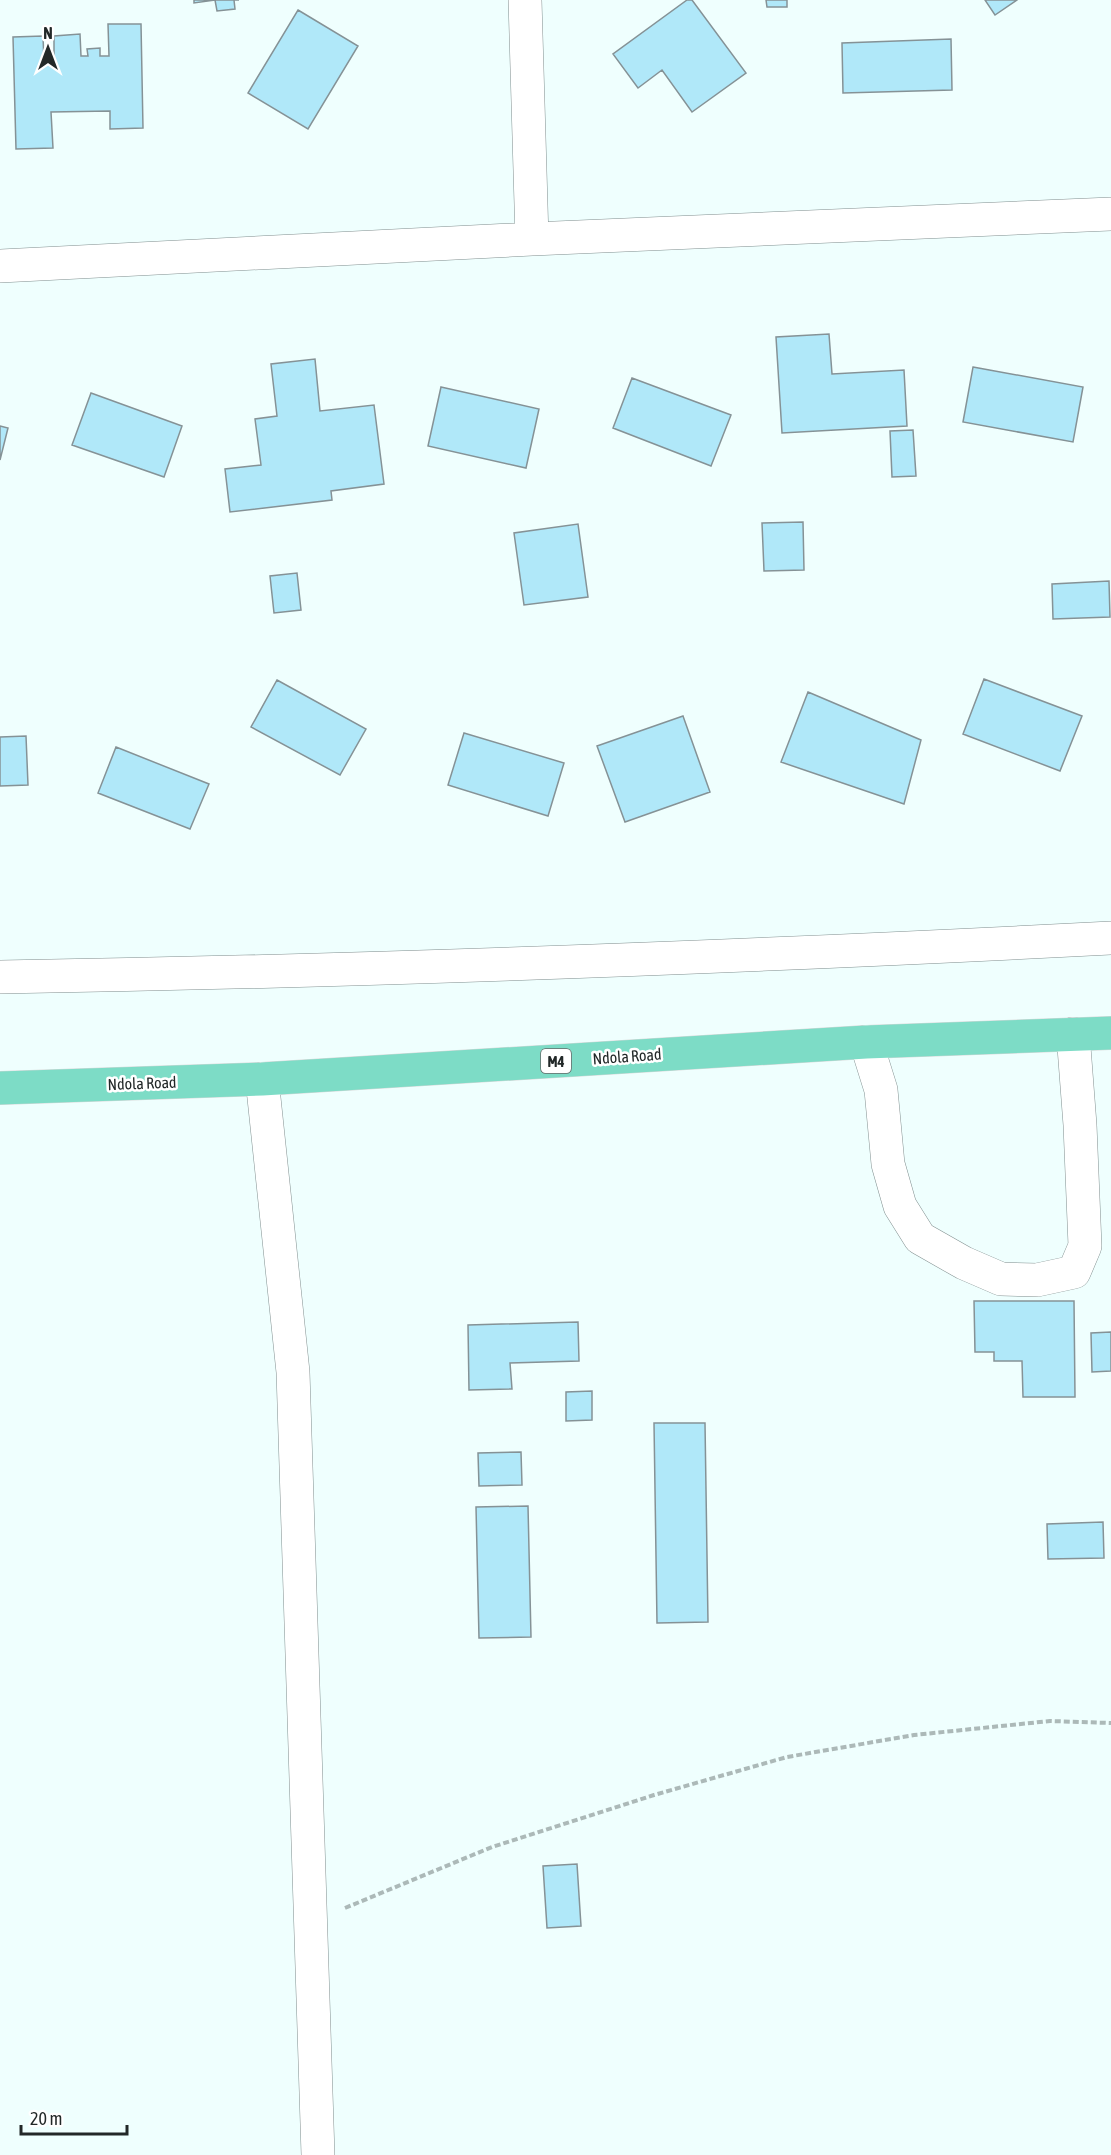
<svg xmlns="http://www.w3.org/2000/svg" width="1111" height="2155" font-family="'Asap Condensed',sans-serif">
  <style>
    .building { fill: #b0e8f9; stroke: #859296; stroke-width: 1.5 }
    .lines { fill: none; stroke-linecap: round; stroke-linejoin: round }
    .minor-casing { stroke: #829090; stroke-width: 34 }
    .major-casing { stroke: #d7d8d8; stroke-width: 34 }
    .path { stroke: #acb9b8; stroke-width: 4; stroke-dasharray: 6 3; stroke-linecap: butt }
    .minor { stroke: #fff; stroke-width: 33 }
    .major { stroke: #7ddcc6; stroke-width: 33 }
    .labels { text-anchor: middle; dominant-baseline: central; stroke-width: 5; stroke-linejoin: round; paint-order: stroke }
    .shield { fill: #fff; stroke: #646868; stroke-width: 1.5 }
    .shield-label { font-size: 15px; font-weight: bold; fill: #222828 }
    .street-label { font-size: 16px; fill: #222828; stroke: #fff }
  </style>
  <rect width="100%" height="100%" fill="#effffe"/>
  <path class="building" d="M194,0H239H234L235,9L217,11L215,0L194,3Z
    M687,0H692L746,73L692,112L662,70L638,88L613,54Z
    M766,0H787V7H767Z
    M985,0H1017L995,15Z
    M298,10L358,46L308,129L248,93Z
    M108,24H141L143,128L110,129V111L51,112L53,148L16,149L13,37L43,36L44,62L54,61V36L80,34L81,56H88L87,49L100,48V56H109Z
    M951,39L952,90L843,93L842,43Z
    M829,334L832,374L904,370L907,426L782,433L776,337Z
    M315,359L320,411L374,405L384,484L331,491L332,500L230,512L225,469L261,465L255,419L277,416L271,364Z
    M973,367L1083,387L1073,442L963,422Z
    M632,378L731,415L711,466L613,428Z
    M441,387L539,409L526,468L428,446Z
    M91,393L182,426L164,477L72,445Z
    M0,426L8,428L0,460Z
    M913,430L916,476L892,477L890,431Z
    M803,522L804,570L764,571L762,523Z
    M578,524L588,597L524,605L514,533Z
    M297,573L301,610L274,613L270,576Z
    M1109,581L1110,617L1053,619L1052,584Z
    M984,679L1082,716L1060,771L963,734Z
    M277,680L366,729L340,775L251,727Z
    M808,692L921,740L904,804L781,762Z
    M683,716L710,792L625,822L597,746Z
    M464,733L564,763L548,816L448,785Z
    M26,736L28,785L0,786V737Z
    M116,747L209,784L190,829L98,793Z
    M974,1301H1074L1075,1397H1023L1022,1361H994V1352H975Z
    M578,1322L579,1361L510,1363L512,1389L469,1390L468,1325Z
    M1111,1332V1371L1092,1372L1091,1333Z
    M592,1391V1420L566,1421V1392Z
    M654,1423H705L708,1622L657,1623Z
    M521,1452L522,1485L479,1486L478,1453Z
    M528,1506L531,1637L479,1638L476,1507Z
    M1103,1522L1104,1558L1048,1559L1047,1524Z
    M577,1864L581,1926L547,1928L543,1866Z"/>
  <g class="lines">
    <g class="minor-casing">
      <path id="minor" d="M525,0L532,239
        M0,266L532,239L1111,214
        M0,977C370,971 741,957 1111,938
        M866,1042L881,1090L888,1164L900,1206L920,1238L964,1263L1001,1279L1037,1280L1074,1272L1085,1246L1080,1125L1073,1034
        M262,1079L293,1372L318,2155"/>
    </g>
    <g class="major-casing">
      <path id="major" d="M0,1088L262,1079L866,1042L1111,1033"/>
    </g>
    <path class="path" d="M345,1908L492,1847L654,1795L787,1757L914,1735L1050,1721L1111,1723"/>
    <use href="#minor" class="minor"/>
    <use href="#major" class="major"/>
  </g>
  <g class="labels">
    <rect class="shield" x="541" y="1049" width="30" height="24" rx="4.5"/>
    <g class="shield-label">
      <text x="556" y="1061">M4</text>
    </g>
    <g class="street-label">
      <text transform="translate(627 1056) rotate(-4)">Ndola Road</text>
      <text transform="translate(142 1083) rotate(-2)">Ndola Road</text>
    </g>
  </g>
  <g transform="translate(48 48)" stroke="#ffffff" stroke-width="4.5" paint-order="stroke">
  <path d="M0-4.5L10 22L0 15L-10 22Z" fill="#222828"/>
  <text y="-9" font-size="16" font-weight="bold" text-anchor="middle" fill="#222828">N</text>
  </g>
  <path d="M21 2125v9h106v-9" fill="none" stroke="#222828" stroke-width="3"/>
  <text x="30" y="2125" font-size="18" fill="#222828" stroke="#ffffff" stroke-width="4.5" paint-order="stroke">20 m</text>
</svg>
